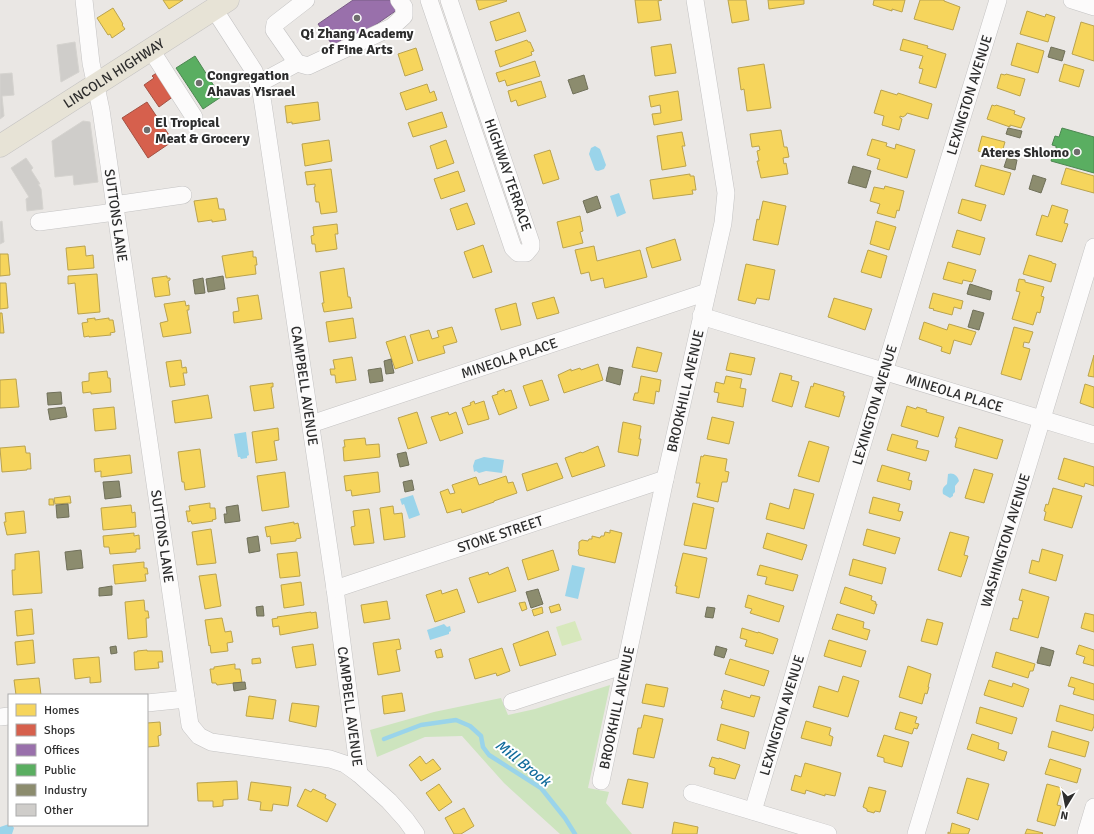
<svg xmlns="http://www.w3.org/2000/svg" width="1094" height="834" font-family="Signika,sans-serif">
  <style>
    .green { fill: #cde4be }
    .pitch { fill: #d7e8bc }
    .water { fill: #9ad4ea }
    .homes { fill: #f6d55c; stroke: #baa34e }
    .shops { fill: #d6604d; stroke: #a35143 }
    .offices { fill: #9970ab; stroke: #795c85 }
    .public { fill: #5aae61; stroke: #4c8751 }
    .industry { fill: #8c8c6e; stroke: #70705a }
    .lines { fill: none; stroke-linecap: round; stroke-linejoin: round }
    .stream { stroke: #9ad4ea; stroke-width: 4.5 }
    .building { fill: #cfcdca; stroke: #d5d3cf }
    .minor-casing { stroke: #c4c3c3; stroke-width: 18 }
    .major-casing { stroke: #c6c4c3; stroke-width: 23 }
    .minor { stroke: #fcfbfb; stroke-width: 17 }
    .major { stroke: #e7e3d6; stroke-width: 22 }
    .poi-dot { fill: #6f6e6d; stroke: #fff; stroke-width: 1.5 }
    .labels { text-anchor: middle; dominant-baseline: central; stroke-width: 4; stroke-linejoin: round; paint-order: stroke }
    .poi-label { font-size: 14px; font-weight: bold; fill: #2d2d2d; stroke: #fff; text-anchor: start }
    .street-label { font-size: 14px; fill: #2d2d2d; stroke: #fff }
    .water-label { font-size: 15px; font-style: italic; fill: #126c9c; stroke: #fff }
  </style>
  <rect width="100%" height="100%" fill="#eae7e4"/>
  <path class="green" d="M610,685L588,788L609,792L606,803L632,834H560L504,783L462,736L425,737L377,757L370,730L434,712L501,698L508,715L535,709Z"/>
  <path class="pitch" d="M575,621L582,640L562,646L556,627Z"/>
  <path class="water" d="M595,146L600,149L606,165L604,169L598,171L595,170L589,154L591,148Z
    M619,193L626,213L617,217L610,196Z
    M246,432L249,455L247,456V458L241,459L240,457H238L234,434Z
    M484,457L504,460L502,473L486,471L479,473L476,471L474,472L473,466L475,460Z
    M948,474C953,472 958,476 959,481L955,486V492L953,494V496L950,498L943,494C942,489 943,487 947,484Z
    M413,495L420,515L409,519L404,504L402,505L400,499Z
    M572,565L585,568L578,599L565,596Z
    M444,624L447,627L450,626L451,631L449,632V634L430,640L427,630Z
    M9,824L12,825L14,828L12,834H0V827Z"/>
  <path class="homes" d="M163,0H183L169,9Z
    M476,0H506L507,1L479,10Z
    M635,0H662L658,1L661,20L638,23Z
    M728,0H746L749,20L732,23Z
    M768,0H804V4L769,9Z
    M874,0H905L902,12L892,9V11L873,5Z
    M920,0H944V1L960,7L953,30L914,19Z
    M113,8L123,24L122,25L125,29L112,38L110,34L108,35L97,18Z
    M1027,11L1045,17L1046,14L1055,17L1048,42L1020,34Z
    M519,12L526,31L496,41L490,22Z
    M1081,22L1094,26V61L1072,54Z
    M903,39L928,46L927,48L946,54L936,88L919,83L923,69L919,68L923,56L900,50Z
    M527,40L528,42H530L534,51L531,52L532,55L500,67L495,51Z
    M1017,43L1044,51L1038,73L1011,65Z
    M671,44L676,73L655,76L651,47Z
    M416,48L423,70L405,76L398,54Z
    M535,61L540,76L507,86L505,80L499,82L496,73Z
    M764,64L771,108L747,111L744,89L741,90L738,68Z
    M1064,64L1084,70L1079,87L1059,81Z
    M1001,74L1005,75L1006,74L1025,79L1020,96L997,88Z
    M541,81L546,97L518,106L516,100L511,102L508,91Z
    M427,84L430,93L434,91L437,100L406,110L400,93Z
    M881,90L897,95L898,93L932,104L928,119L907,113L906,115L903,117L900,116V118L902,119L899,130L882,125L884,116L874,113Z
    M678,91L682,120L654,125L652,114L661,113L660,105L651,107L649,96Z
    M318,102L320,120L292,124V122L287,123L285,106Z
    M992,105L995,106L996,105L1015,111L1014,114L1025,118L1021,128L1010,125V127L987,119Z
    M442,112L447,127L413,137L408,123Z
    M781,130L784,147H787L789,157L783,158L784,164L786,163L788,174L761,178L757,161H759L757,151L760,150L759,146L752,147L750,134Z
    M682,132L685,146H682L686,166L662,170L657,136Z
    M982,136L1005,142L1000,159L978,151Z
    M872,139L887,143L886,146L895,149L896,144L915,150L907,178L877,169L880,159L867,155Z
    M329,140L332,161L305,166L302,144Z
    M446,140L454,163L437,169L430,146Z
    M550,150L559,179L543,184L534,155Z
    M981,165L1011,173L1004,195L975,186Z
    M1066,168L1094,176V193L1061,184Z
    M331,169L337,212L321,214L319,202H316L314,187H315V184L307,185L305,172Z
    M458,171L465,191L441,199L434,179Z
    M690,174V176H694L696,190H692L693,194L653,199L650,180Z
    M885,186L904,191L899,211L897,210L895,218L877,213L880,204L870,201L874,187L884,189Z
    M217,198L219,209H224L226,220L212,222V220L198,222L194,201Z
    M962,199L986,205L981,221L958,213Z
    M763,201L786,206L778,245L753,240L757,219L759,220Z
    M467,203L475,224L457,230L450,209Z
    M1052,205L1068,210L1064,223L1068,224L1062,242L1036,235L1042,215L1048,217Z
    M580,216L583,231L580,232L583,243L563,248L557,222Z
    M876,221L896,227L889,250L870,244Z
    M337,224L338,234H335L337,249L316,252L315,244H312L311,236L314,235L313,227Z
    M957,230L985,238L980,255L952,247Z
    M675,239L681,260L652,268L646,248Z
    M483,245L492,272L473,278L464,252Z
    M85,246L86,256L93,255L94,268L68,270L66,248Z
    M594,246L597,261L640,250L647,277L605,288L603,278L591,281L589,272L581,274L575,250Z
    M868,250L887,256L881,278L861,272Z
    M253,251V257H256L257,265H255L256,274L226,278L222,256Z
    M0,254H8L10,275L0,276Z
    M1029,255L1052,262V263L1056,264L1051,282L1023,274Z
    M948,262L976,270L972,282L963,280L962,284L943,279Z
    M746,264L775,270L769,300L757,298L755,304L738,300Z
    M344,268L348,297H350L352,308L324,312L322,303H324L320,272Z
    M97,274L100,312L78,314L75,283L68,284V276Z
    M167,276V278H170V280L168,281L170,295L155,297L152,278Z
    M1019,279L1025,280V282L1044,287L1041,296L1044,297L1040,313L1037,312L1033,325L1012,319L1020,292L1016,291Z
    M0,283H6L8,308L0,309Z
    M933,293L963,301L961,309L954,307L952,315L933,310L934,309L929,308Z
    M258,295L262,319L234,323L233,312L239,311L237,298Z
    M554,297L559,313L537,319L532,303Z
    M834,298L872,309L865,330L828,317Z
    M185,301L186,306L189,305V310H187L191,333L163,337L160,323L168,321L164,304Z
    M516,303L521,325L501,330L495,309Z
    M0,313H2L4,333H0Z
    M95,318V320L109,318V320H113L115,332L110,333L111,335L89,337V336L84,337L82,323L88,322L87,319Z
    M353,318L356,338L329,342L326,322Z
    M924,322L947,330L949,324L976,332L971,345L954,340L950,354L941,351L942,347L919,339Z
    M452,327L457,342L443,346L445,353L418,361L410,335L429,330L432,339L439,337L437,331Z
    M1014,327L1033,332L1029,343L1024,342L1023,347L1030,349L1021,380L1001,374Z
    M405,336L413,363L395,369L386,342Z
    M637,347L662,353L657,372L632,367Z
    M730,353L755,358L751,375L726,370Z
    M1094,355V377L1088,376Z
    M352,357L356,380L336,383L335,375H331L330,369H335L333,360Z
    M181,360L182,368L186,367L187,373H183L185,385L170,387L166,362Z
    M598,364L603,380L564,393L558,375L571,369V371L580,368L581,370Z
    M107,371L108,378H110L111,392L91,394V392L83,393L82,382L89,381V373Z
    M780,373L792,376L791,380L799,382L792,407L772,401Z
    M641,376L661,380L659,392L656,391L654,404L633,400L635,393H638Z
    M726,376L742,379L740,388L746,389L743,407L717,402L719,393L714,392L716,382L724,384Z
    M16,379L19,407L0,408V380Z
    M542,380L549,400L530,406L523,386Z
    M273,383V387H271L274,408L254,411L250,386Z
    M814,383L844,392L843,396H845L839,417L805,407L811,386L813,387Z
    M1085,384L1094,387V408L1080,403Z
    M504,389L505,392L511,390L517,408L499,415L492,396L498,394L497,392Z
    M208,395L212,418L175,423L172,401Z
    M474,401L475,404L484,401L489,419L468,425L462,408L471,405L470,403Z
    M907,406L916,409L917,407L927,410L926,412L944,417L938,437L901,426Z
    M114,407L116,429L95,431L93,409Z
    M417,412L427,443L408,449L398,418Z
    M448,412L449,415L456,412L463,433L440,441L431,417Z
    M712,417L734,422L729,444L707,439Z
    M623,422L641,426L639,439H641L638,456L618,452Z
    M959,427L1003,440L997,459L955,447L957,438H955Z
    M278,428L279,440L274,441L277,460L256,463L252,432Z
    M892,434L918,441L916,448L929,451L926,461L887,450Z
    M365,438L366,445L379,444L380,457L344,461L343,447H345L344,440Z
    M809,441L829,447L819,482L798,476Z
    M25,446L26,453H30L31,469H27V470L2,472L0,448Z
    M598,446L605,466L572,477L565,458L581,452L582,453Z
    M200,449L205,487L185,490L184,482H182L178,452Z
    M130,455L132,473L101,477V471L95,472L94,459Z
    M704,455L727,459L725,471L729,472L727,482H722L718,502L697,497L700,483H696L701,456L703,457Z
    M1064,458L1094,467V486L1085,483L1084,487L1058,479Z
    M557,463L563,478L527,491L522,474Z
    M882,465L910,473L908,480L912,481L910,490L877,481Z
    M974,469L993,474L984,503L965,498Z
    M285,472L289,507L262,511L257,476Z
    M378,472L380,492L352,496L351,490L346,491L344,476Z
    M506,476L508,483L513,482L517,493L494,501V502L462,513L461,509L447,513L440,492L448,489L450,494L455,493L452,485L476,477L479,485Z
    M1053,488L1082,496L1072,528L1044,520L1046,512L1044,511L1046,504L1048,505Z
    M794,489L814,494L804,529L766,519L770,503L789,509Z
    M70,496L71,503L55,504L54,498Z
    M873,497L900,504L898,511L903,512L900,521L869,513Z
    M49,499H53L54,505H49Z
    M210,503V508H215L216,519L212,520L213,521L192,524L191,521L188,522L186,511H190L189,506Z
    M693,503L714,508L706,549L684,545Z
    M131,505L132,513L135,512L136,527L103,530L101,508Z
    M393,506L394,514L402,513L405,537L384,540L380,508Z
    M369,509L374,543L354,545L351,527L355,526L353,511Z
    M24,511L26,533L7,535L4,522H6L5,513Z
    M294,522V524L298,523L301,538L296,539V541L271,544L270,536L267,537L265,527Z
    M211,529L216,563L197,565L192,532Z
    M867,529L900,538L895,554L863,545Z
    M610,530L622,533L615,563L579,555L578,550L579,549V542L582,540L588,541L589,539H592V536L600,538L601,536H604L605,532L610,533Z
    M950,532L969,537L964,555L968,556L961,577L938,570Z
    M134,533V536L139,535L140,549H136V552L110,554L109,547H104L103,536Z
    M767,533L807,545L802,560L763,548Z
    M1042,549L1063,555L1056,581L1029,573L1032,560L1039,562Z
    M553,550L559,570L528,580L522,560Z
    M39,551L42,593L13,595L12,570H15V554Z
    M297,552L300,576L280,578L277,554Z
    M683,553L707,558L699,598L676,593L677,586H675Z
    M853,559L886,568L882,584L849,575Z
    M144,562V568H147L148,574H145L146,581L115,584L113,565Z
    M760,565L798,575L793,591L765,584L767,577L757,575Z
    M508,567L516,591L478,603L469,578L488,572L489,575Z
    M216,574L221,606L205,609L199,576Z
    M301,582L304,605L284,608L281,585Z
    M845,587L872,596L871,600L876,602L875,604H877L874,614L840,603Z
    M457,589L465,612L435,622L426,595L441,590L442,594Z
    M1022,589L1049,597L1038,638L1010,630L1013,618L1018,619L1023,601L1019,600Z
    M748,595L784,606L779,622L750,613L752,609L745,607Z
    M144,600L145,611H148L149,618H146L147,637L128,639L125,602Z
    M387,601L390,619L364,623L361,605Z
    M525,602L527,609L522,611L519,603Z
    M559,604L561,610L551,613L549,607Z
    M542,607L543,613L534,616L532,610Z
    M32,609L34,634L17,636L15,611Z
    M311,612V613L316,612L318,628L280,635L279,626L273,627L272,619L278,618L277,617Z
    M1085,613L1094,615V632L1081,628Z
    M837,614L864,622L863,628L870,630L867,640L832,629Z
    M222,618L225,632L231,631L233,642L227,643L228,651L211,653L210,645L209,646L205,620Z
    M927,619L943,623L937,645L921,641Z
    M742,628L758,633V632L778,639L773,654L745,646L747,640L740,638Z
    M548,631L556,655L520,666L513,644Z
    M399,639L401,649L396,650L400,671L378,675L373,643Z
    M33,640L35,663L17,665L15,642Z
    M829,640L866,651L861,667L824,656Z
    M313,644L316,665L296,668L292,647Z
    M1079,645L1094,650V666L1083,663L1085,657L1076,654Z
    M502,648L510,671L497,676L496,673L475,679L469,659Z
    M441,649L443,657L437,658L435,651Z
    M147,650V651H162L163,662H158L159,668L135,670L134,652H137V651Z
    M996,652L1035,664L1033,671H1030L1028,678L992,667Z
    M99,657L101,682L90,683V677L75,679L73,659Z
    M260,658L261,663L252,664V659Z
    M730,659L769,671L764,686L725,674Z
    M235,664V669H240L242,682L217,685L216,683H212L210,669H214V667Z
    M908,666L931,674L928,687H929L927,694L925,693L922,704L899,697Z
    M843,676L859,681L848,717L813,707L819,686L838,692Z
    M1071,677L1094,684V700L1073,694L1075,688L1068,686Z
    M39,678L41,695H16L14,680Z
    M989,680L1012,687L1013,683L1029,689L1023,707L984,695Z
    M646,684L668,688L664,707L642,703Z
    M724,690L750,698L751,695L760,697L754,717L721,708L723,701L721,700Z
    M402,693L405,711L384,714L382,696Z
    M249,696L276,700L273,719L246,716Z
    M292,703L319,706L316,727L289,721Z
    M1060,705L1094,715V726L1092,731L1056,721Z
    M980,707L1017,718L1012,734L976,723Z
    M900,712L917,717L915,723L919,724L917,729L914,728L912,734L895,729Z
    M644,715L663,719L654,758L633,754L638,728H641Z
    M806,721L831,728L829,735L833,737L831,746L801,738Z
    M160,722L161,735L158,736L159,746L147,747V723Z
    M721,724L749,732L745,749L717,740Z
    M1052,731L1089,742L1085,757L1048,747Z
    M972,734L999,743L998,749L1007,752L1004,761L967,749Z
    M884,735L909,742L902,767L884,762V758L877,756Z
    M420,756L426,764L433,759L441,769L421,781L409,765Z
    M712,757L719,759V758L740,765L735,779L714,774L715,768L709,766Z
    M1050,759L1081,769L1077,783L1045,774Z
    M805,763L841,773L835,796L825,794V796L806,790L805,794L791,790L795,775L801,777Z
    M967,778L989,784L978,820L957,813Z
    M628,779L648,783L643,808L622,804Z
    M237,781L238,799L223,800V806L213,807V801H198L197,783Z
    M251,782L291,787L288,806L273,804L272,811L260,810L261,802L248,800Z
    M439,784L452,802L439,811L426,793Z
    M1047,784L1062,788L1057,805L1061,806L1055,826L1037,821Z
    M869,787L886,791L880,812L875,811L874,813L867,811V809L863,807Z
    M305,789L311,792L313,789L326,795L325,798L336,804L327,822L297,806Z
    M464,808L474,826L461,834H454L445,818Z
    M674,822L698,827L697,834H672Z
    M952,823L970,829L968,834H948V832L950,833Z
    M1027,829L1043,833L1042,834H1025Z"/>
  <path class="shops" d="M158,72L174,96L159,107L144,85L154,78L152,76Z
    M147,102L173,141L148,158L122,118Z"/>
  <path class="offices" d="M353,0H399L397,10L348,44L344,38L333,46L318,24Z"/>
  <path class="public" d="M195,56L221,97L203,109L176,68Z
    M1062,128L1094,137V173L1051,161L1053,154L1059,156L1061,150L1056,149V146L1052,145L1055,136L1059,137Z"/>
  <path class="industry" d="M1051,47L1065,51L1062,61L1048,57Z
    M584,75L588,89L573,94L568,80Z
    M1008,128L1022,131L1020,138L1006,134Z
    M1007,158L1017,160L1015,170L1004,167Z
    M853,166L871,171L866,188L848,183Z
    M1033,175L1046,179L1041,193L1029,189Z
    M597,196L601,208L587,213L583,201Z
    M223,276L225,289L208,292L206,279Z
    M203,278L205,293L195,294L193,280Z
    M970,284L992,291L990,300L967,294Z
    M973,310L984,313L979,330L968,327Z
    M391,359L394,373L386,374L384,361Z
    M609,367L623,370L620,385L606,381Z
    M381,368L383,381L370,383L368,370Z
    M61,392L62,404L48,405L47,393Z
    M65,407L67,417L50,420L48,409Z
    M406,452L409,465L400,467L397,454Z
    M412,480L414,490L405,492L403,482Z
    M119,481L121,497L105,499L103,482Z
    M68,504L69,517L57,518L56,505Z
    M238,505L240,521L225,523L224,514H227L226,507Z
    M258,536L260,551L249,553L247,538Z
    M81,550L83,568L67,570L65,552Z
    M112,586V595L99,596V588Z
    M538,589L543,604L531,608L526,592Z
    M263,606L264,616H257L256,607Z
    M707,607L715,608L713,618L705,617Z
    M116,646L117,653L111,654L110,647Z
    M716,646L727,649L724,658L714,655Z
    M1041,647L1054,651L1050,666L1037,663Z
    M245,682L246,689L234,691L233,683Z"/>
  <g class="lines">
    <path class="stream" d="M384,739L421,725L456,720L470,726L481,736L483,747L489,755L541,788L565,818L575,834"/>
  </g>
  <path class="building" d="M75,42L79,72L61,82L57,45Z
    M12,73L14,95L2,96L4,116L0,119V74Z
    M83,121L90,122L98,182L74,185L73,175L55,177L52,141Z
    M26,158L33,168L31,170L40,184H38L41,189L43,209L27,211L26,199L29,197L11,168Z
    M2,221L4,242L0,244V222Z"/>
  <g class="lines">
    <g class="minor-casing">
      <g id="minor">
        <path id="s1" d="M84,0L91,63L101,110L190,725L199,736L211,742L330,759L345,764L359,774L389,801L406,820L416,834"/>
        <path d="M306,0L275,24L274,30L297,63L308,66L392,27L404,16V7L399,0"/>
        <path d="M429,0L513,248L518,253H526L531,247V243L449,0"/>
        <path d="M1072,0L1094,7"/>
        <path id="s2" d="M214,9L254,71L260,87L263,104L335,589L359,774"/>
        <path d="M151,50L194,117"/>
        <path d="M258,84L297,63"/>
        <path d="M114,205L183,195"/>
        <path d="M39,222L115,212"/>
        <path id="s3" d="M701,316L1094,435"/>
        <path id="s4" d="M311,424L707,292"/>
        <path id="s5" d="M335,589L665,479"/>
        <path d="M512,702L625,665"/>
        <path d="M147,703L186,699"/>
        <path d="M0,717L9,716"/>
        <path id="s6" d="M601,781L665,479L723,223L726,193L695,0"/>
        <path d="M692,793L828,834"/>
        <path id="s7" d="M753,811L884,372L998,0"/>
        <path id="s8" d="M916,834L1094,247"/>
        <path d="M1086,834L1094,807"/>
      </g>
    </g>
    <g class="major-casing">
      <g id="major">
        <path id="s9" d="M0,146L228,0"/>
      </g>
    </g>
    <use href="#minor" class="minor"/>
    <use href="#major" class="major"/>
  </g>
  <g class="poi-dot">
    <circle cx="357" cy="18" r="4"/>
    <circle cx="199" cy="83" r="4"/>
    <circle cx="147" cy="130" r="4"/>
    <circle cx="1077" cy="152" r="4"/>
  </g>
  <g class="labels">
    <g class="poi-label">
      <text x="357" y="33" text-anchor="middle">Qi Zhang Academy<tspan x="357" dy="16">of Fine Arts</tspan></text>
      <text x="207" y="75">Congregation<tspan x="207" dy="16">Ahavas Yisrael</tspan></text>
      <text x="155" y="122">El Tropical<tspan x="155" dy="16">Meat &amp; Grocery</tspan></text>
      <text x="1069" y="152" text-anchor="end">Ateres Shlomo</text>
    </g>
    <g class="street-label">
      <text stroke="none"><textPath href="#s9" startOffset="135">LINCOLN HIGHWAY</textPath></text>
      <text stroke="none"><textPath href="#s7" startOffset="748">LEXINGTON AVENUE</textPath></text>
      <text transform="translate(508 175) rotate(71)">HIGHWAY TERRACE</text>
      <text stroke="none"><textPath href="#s1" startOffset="218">SUTTONS LANE</textPath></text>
      <text stroke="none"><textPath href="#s4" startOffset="209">MINEOLA PLACE</textPath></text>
      <text stroke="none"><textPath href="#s2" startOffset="393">CAMPBELL AVENUE</textPath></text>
      <text stroke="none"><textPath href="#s6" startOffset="399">BROOKHILL AVENUE</textPath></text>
      <text stroke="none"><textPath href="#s3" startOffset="265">MINEOLA PLACE</textPath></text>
      <text stroke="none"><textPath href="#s7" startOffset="424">LEXINGTON AVENUE</textPath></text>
      <text stroke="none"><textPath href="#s5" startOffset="174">STONE STREET</textPath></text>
      <text stroke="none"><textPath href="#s1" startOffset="542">SUTTONS LANE</textPath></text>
      <text stroke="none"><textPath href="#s8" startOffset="307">WASHINGTON AVENUE</textPath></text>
      <text stroke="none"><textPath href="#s2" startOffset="717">CAMPBELL AVENUE</textPath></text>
      <text stroke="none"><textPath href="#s6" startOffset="75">BROOKHILL AVENUE</textPath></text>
      <text stroke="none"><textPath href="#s7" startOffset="100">LEXINGTON AVENUE</textPath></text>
    </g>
    <g class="water-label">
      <text transform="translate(523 763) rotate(38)">Mill Brook</text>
    </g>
  </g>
  <rect x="8" y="694" width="140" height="132" fill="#ffffff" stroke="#ababab"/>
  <rect x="16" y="704" width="20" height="12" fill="#f6d55c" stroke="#ababab"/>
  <text x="44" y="714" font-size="12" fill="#2d2d2d">Homes</text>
  <rect x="16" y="724" width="20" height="12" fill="#d6604d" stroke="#ababab"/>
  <text x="44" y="734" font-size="12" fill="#2d2d2d">Shops</text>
  <rect x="16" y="744" width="20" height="12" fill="#9970ab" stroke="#ababab"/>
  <text x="44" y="754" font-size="12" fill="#2d2d2d">Offices</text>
  <rect x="16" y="764" width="20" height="12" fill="#5aae61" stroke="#ababab"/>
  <text x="44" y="774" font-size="12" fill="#2d2d2d">Public</text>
  <rect x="16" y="784" width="20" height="12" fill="#8c8c6e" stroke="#ababab"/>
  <text x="44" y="794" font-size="12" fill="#2d2d2d">Industry</text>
  <rect x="16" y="804" width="20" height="12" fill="#cfcdca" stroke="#ababab"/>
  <text x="44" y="814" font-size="12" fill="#2d2d2d">Other</text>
  <g transform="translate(1066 806) rotate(190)" stroke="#ffffff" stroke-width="3" paint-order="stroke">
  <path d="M0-3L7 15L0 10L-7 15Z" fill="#2d2d2d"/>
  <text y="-6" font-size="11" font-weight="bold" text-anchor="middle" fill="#2d2d2d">N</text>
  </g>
</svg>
